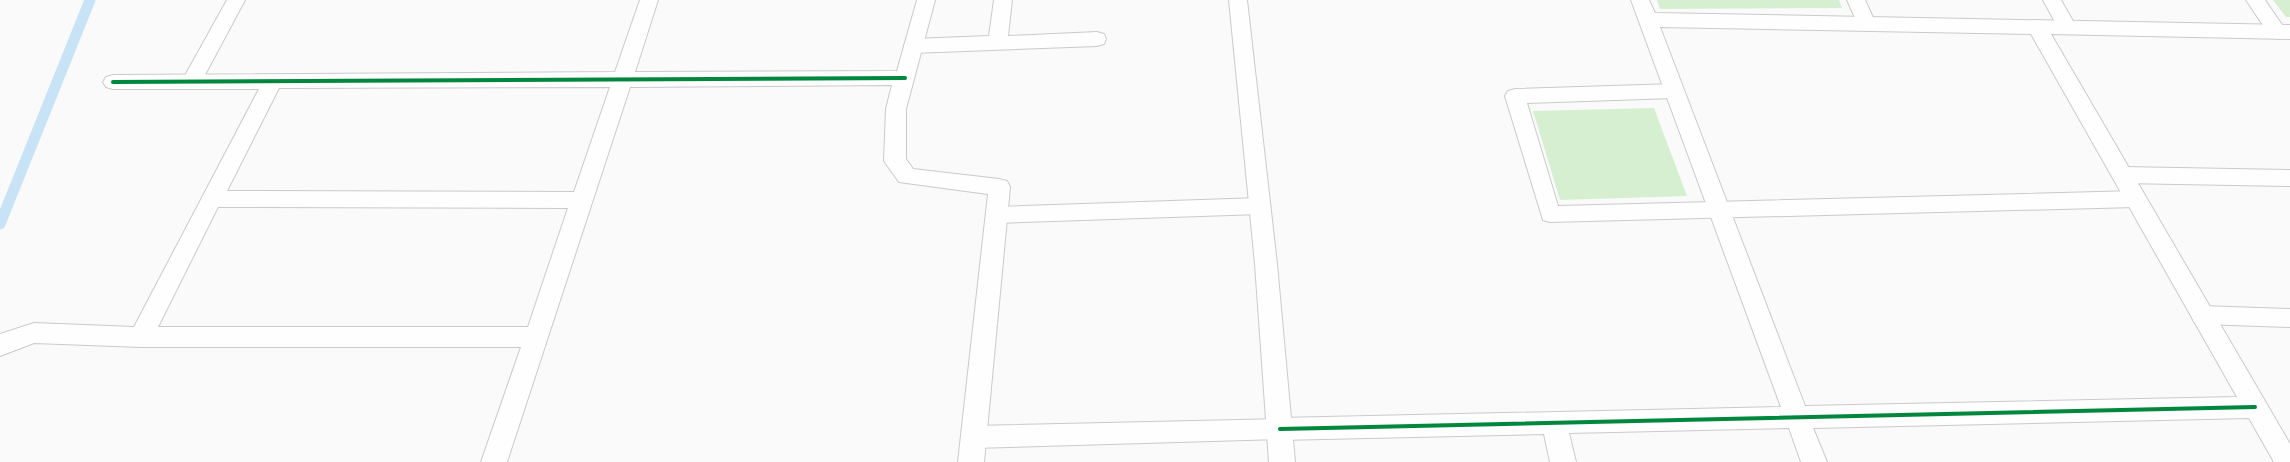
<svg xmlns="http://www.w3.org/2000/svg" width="2290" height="462" font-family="Manrope,sans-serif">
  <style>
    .green { fill: #d7efd1 }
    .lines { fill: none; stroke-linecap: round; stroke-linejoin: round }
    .stream { stroke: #c9e3f6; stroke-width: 11 }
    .service-casing { stroke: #cacaca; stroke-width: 2 }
    .minor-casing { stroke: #cacaca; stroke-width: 2 }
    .tertiary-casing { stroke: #cacaca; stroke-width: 2 }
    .service { fill: #fefefe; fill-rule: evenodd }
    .minor { fill: #fefefe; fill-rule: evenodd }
    .tertiary { fill: #fefefe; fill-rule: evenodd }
    .cycleway-casing { stroke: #fbf9fb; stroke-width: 6 }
    .cycleway { stroke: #00873e; stroke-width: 4 }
  </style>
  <rect width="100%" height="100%" fill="#fafafa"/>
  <path class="green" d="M1657,0H1839L1842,8L1660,9Z
    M2273,0H2290V17H2286Z
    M1654,108L1687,196L1560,200L1533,111Z"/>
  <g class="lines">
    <path class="stream" d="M0,224L90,0"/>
    <g class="service-casing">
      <path id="service" d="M227,0H245L199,86L192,88L185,86L182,81Z
        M994,0H1012L1008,36L1097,32L1104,34L1106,39L1104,44L1097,46L913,53L906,51L904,46L906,41L913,39L989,36Z
        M1847,0H1865L1876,24L1874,29L1867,30L1860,29Z
        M2043,0H2061L2077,28L2075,33L2068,34L2061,33Z
        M2246,0H2265L2287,32L2285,37L2278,39L2271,37Z
        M1674,84L1681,86L1684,91L1681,96L1674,98L1527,103L1558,206L2136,191L2143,193L2146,199L2143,205L2136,207L1550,222L1543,220L1505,96L1508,91L1515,89Z
        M2122,167L2290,170V186L2122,183L2115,181L2112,175L2115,169Z
        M1260,198L1267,200L1270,206L1267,212L1260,214L996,223L989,221L986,215L989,209L996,207Z
        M2202,306L2290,309V327L2202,324L2194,322L2191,315L2194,308Z
        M1280,419L1288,422L1292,429L1288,436L1280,439L974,448L966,444L962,437L966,430L974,426Z"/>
    </g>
    <g class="minor-casing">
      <path id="minor" d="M640,0H658L635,72L897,71L917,0H935L906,109V159L913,169L999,179L1007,181L1010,187L984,462H958L988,194L899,182L884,161L886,109L892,85L630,87L507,462H481L521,347H141L34,343L0,356V334L34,323L134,327L259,89H113L106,87L103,82L106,77L113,75L615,72ZM610,87L574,192L227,191L279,88ZM218,207L568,208L528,327H158Z
        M1631,0H1649L1655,13L2290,25V39L2051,34L2290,444V462H2274L2249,418L1813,428L1827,462H1801L1789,428L1569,433L1576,462H1550L1544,434L1280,440L1271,437L1268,429L1271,421L1280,418L1781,407ZM1660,27L2031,34L2237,397L1805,406Z"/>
    </g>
    <g class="tertiary-casing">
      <path id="tertiary" d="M1229,0H1247L1277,264L1295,462H1269L1255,264Z"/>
    </g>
    <use href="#service" class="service"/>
    <use href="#minor" class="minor"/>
    <use href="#tertiary" class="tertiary"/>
    <g class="cycleway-casing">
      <path id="cycleway" d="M113,82L905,78
        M1280,429L2255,407"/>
    </g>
    <use href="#cycleway" class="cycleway"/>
  </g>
</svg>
